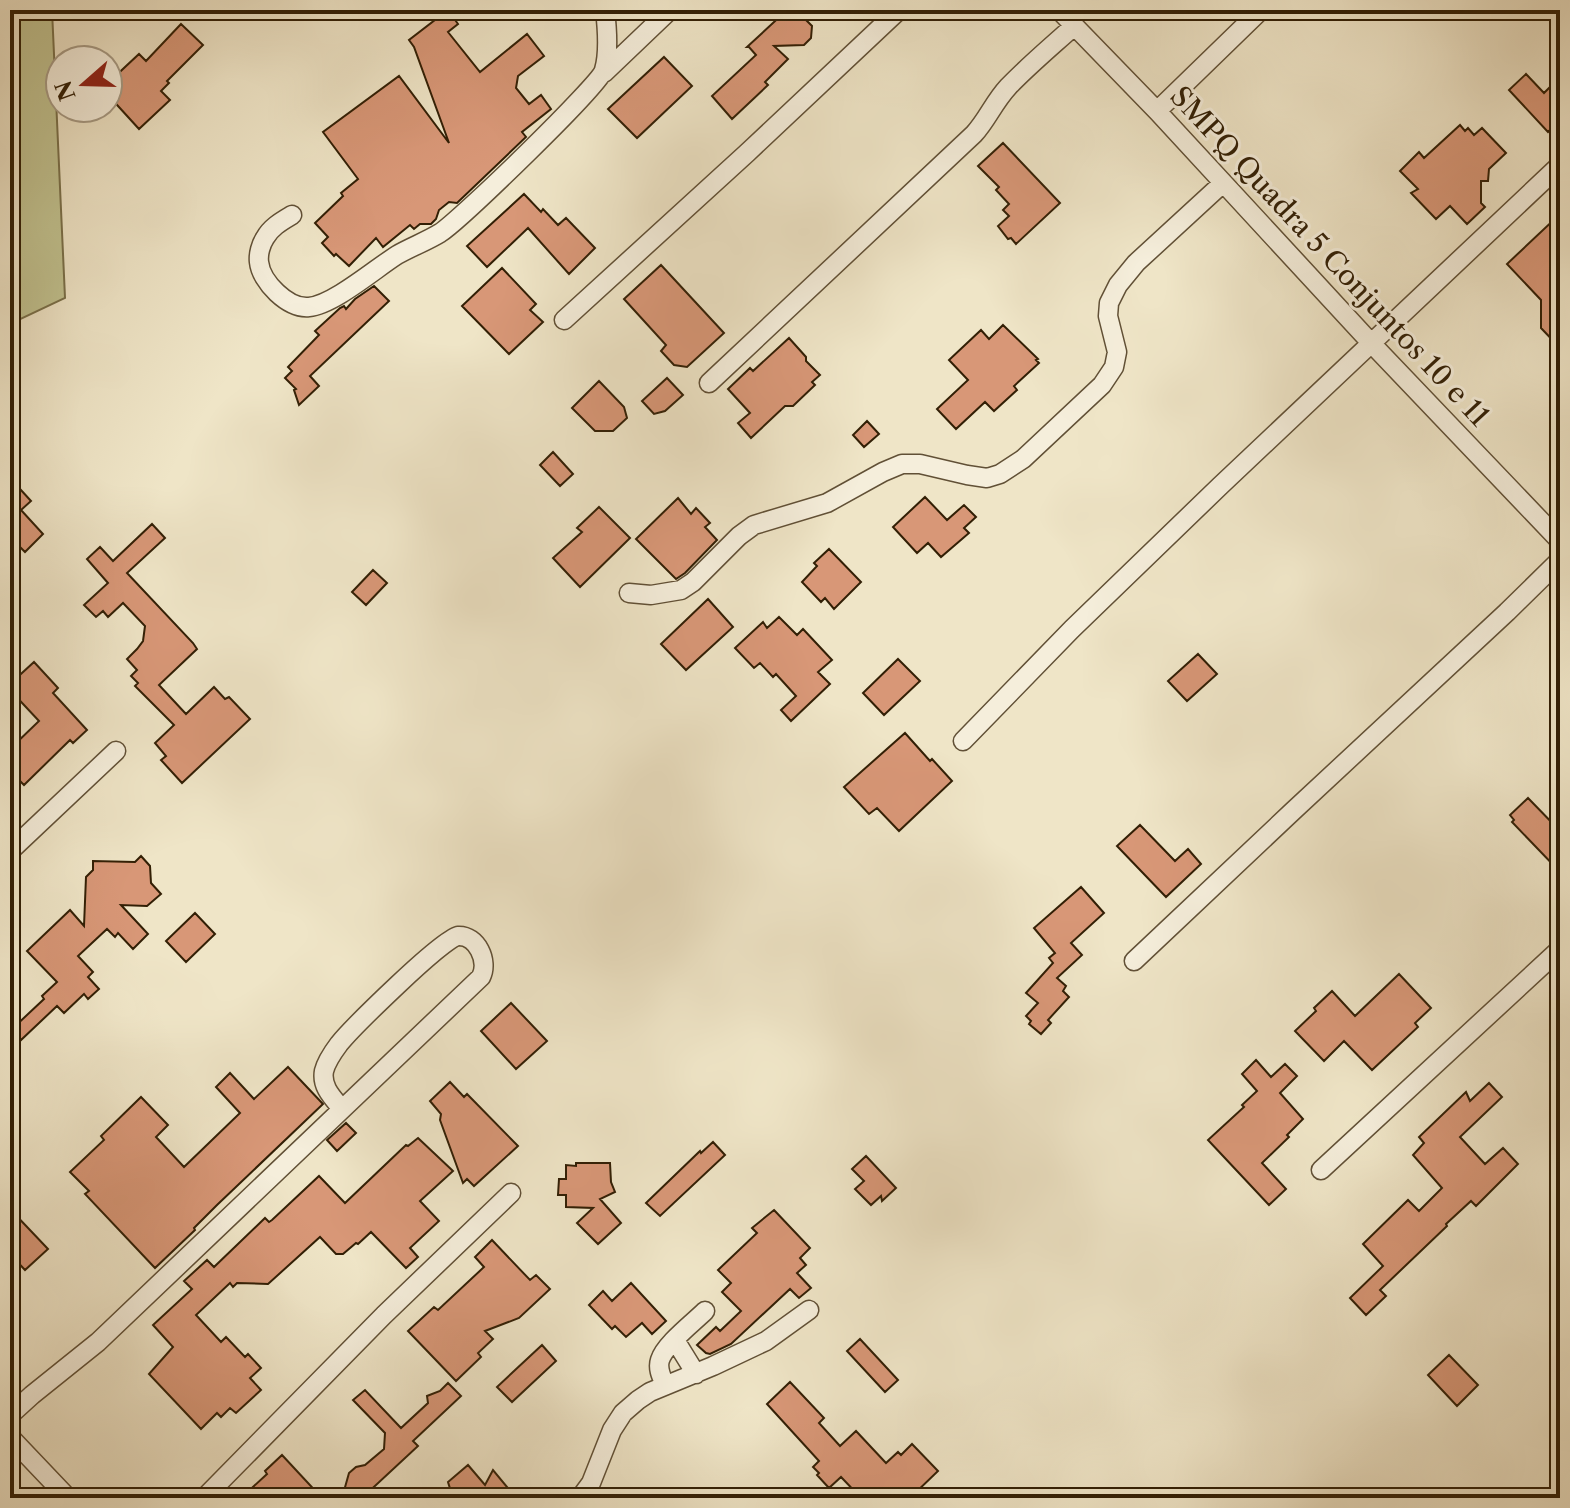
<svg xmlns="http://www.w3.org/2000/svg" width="1570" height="1508" font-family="'Libre Caslon Text',serif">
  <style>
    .green { fill: #c1c290; stroke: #7a704a; stroke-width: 2 }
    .building { fill: #d89777; stroke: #321f05; stroke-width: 2 }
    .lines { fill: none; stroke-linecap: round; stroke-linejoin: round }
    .minor-casing { stroke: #615036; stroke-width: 21 }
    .minor { stroke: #f5eedb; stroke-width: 18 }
    .labels { text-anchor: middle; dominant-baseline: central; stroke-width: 6; stroke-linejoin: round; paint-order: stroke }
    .street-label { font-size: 28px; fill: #321f05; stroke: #f5eedb }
  </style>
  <rect width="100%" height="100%" fill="#efe5c7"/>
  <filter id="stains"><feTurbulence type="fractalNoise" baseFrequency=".0025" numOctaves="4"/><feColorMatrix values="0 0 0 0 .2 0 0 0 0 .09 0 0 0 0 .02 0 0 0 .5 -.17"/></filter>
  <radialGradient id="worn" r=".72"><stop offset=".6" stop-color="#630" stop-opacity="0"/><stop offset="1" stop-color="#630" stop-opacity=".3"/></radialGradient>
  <path class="green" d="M10,10H52L65,298L10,324Z"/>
  <path class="building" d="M448,10L458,24L448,32L480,72L527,34L544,56L518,76L516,88L529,104L541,95L551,109L522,132L526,137L457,203L449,202L439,210L436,219L431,224H420L414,229L410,225L383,247L376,238L349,266L336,254L334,256L322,243L328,237L315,223L343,196L341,193L358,179L323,132L399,76L449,143L414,47L409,40Z
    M787,10H796L812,26L811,38L804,45L774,46L788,59L765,82L768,85L732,119L712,96L756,55L749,47H747Z
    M181,24L203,45L167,81L169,83L161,91L170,100L139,129L108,95V83L139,54L146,61Z
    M664,57L692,86L637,138L608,109Z
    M1526,74L1544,93L1560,77V120L1548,132L1509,90Z
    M1460,125L1465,131L1468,128L1474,135L1482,128L1506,153L1489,169L1488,181H1481V203L1485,207L1467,224L1450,206L1436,219L1411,193L1418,189L1400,171L1419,152L1424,158Z
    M1003,143L1060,203L1016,244L1011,238L1008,239L998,226L1009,216L1003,210L1009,204L996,190L999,187L978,166Z
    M524,194L541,212L543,209L558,225L566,218L595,248L569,274L528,228L487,267L467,246Z
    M1560,214V348L1541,328V300L1507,264Z
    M661,265L724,333L687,367L674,365L661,351L666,345L624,299Z
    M502,268L536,304L530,310L543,322L509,354L462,306Z
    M374,286L389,301L310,376L319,386L299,405L294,390L296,389L285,378L292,371L288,367L319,335L315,331L340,308L344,306L346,309L355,299Z
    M1003,325L1038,359L1036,360L1039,363L1014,386L1017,390L994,411L985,402L956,429L937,409L968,380L949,360L981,330L989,339Z
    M789,338L806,357V361L820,375L812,382L815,385L793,406H785L751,438L738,423L750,413L728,389L750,368L753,371Z
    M667,378L683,395L665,411L654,414L642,401Z
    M599,381L624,407L627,418L613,431H595L572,408Z
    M867,421L879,434L864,447L853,435Z
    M553,452L573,474L560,486L540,465Z
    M10,478L31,501L21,510L43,534L25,552L10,537Z
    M925,497L947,520L964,505L976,517L964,528L969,533L941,557L928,543L917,553L893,527Z
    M678,498L691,514L696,508L710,523L705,527L717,540L685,573L676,579L636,539Z
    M599,507L630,538L580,587L553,558L582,532L577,528Z
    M152,524L165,538L127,573L193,643L197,649L159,685L186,714L214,687L225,699L229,697L250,719L182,783L161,760L166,756L155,743L174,725L135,686L138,683L131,676L137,670L127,659L137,649L143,641L145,626L123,603L108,617L103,611L96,617L84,605L108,583L87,559L100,547L113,561Z
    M829,549L861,582L834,609L825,598L821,602L802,582L817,566L814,563Z
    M373,570L387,583L366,605L352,592Z
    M708,599L733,627L686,670L661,644Z
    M779,617L797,635L803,629L832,660L818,672L830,684L791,721L781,710L796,696L776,674L773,677L760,663L754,668L735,648L763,622L767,628Z
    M1198,654L1217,674L1187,701L1168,681Z
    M898,659L920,681L884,715L863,693Z
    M34,662L58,688L53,693L87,730L73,743L70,740L24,785L10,771V749L39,721L10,690V684Z
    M905,733L930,761L932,759L952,781L899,831L877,808L869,814L844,787Z
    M1528,798L1560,831V872L1512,822L1514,820L1510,815Z
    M1140,825L1175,861L1188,849L1201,864L1166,897L1117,846Z
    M141,856L150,866L151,883L161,894L147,906L121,905L148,934L133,949L118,933L115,937L107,929L78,956L93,972L88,977L99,989L88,999L84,994L64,1013L57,1006L21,1040L11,1030L44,999L42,996L57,982L27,951L70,910L84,926L86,877L93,870V861L135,862Z
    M1081,887L1104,913L1071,943L1082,955L1057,978L1066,986L1063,991L1069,997L1048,1020L1051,1023L1041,1034L1029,1024L1031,1021L1026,1016L1038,1003L1026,993L1053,963L1049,958L1055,953L1034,928Z
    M195,913L215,934L186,962L166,941Z
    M1399,974L1431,1008L1415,1023L1418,1027L1372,1070L1344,1041L1324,1061L1295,1031L1316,1011L1314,1008L1332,991L1355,1016Z
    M511,1003L547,1041L516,1069L481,1031Z
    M1256,1060L1271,1077L1285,1064L1297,1076L1280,1093L1303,1119L1287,1135L1289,1137L1262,1163L1286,1189L1269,1205L1208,1140L1244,1107L1242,1105L1257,1091L1242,1074Z
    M288,1067L323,1104L217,1205L194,1228L195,1230L155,1268L85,1194L89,1191L70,1172L104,1140L101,1136L141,1097L168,1125L156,1137L184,1167L240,1113L216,1087L230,1073L254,1099Z
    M450,1082L464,1097L467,1094L518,1146L474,1186L467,1179L463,1183L440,1120L441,1114L430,1101Z
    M1489,1083L1502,1097L1460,1137L1485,1164L1503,1148L1518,1164L1476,1206L1471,1201L1446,1224L1447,1226L1380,1290L1386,1296L1366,1315L1350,1298L1383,1266L1363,1244L1408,1200L1419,1211L1442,1188L1413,1155L1424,1143L1419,1137L1466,1092L1470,1101Z
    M346,1123L356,1133L337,1151L327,1140Z
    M418,1138L453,1171L420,1201L439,1221L410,1248L418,1257L406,1268L371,1232L358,1244L356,1243L343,1254H336L320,1237L268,1284L237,1283L233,1287L230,1283L196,1315L221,1342L226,1337L245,1357L248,1354L261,1368L250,1378L261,1390L236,1413L230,1408L221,1417L217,1413L201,1429L149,1374L173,1347L153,1325L192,1289L184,1281L207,1260L214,1267L265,1218L269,1222L272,1220L319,1176L345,1203L406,1145L408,1146Z
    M713,1142L725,1155L660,1216L646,1203L700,1151L701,1153Z
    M866,1156L896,1188L882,1201L881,1196L871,1205L855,1189L864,1181L852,1169Z
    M576,1163H610L611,1182L615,1192L600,1199L621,1223L598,1244L577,1223L593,1208L566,1207V1195H558L559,1179H566V1165L576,1166Z
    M10,1209L48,1249L25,1270L10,1254Z
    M774,1210L810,1248L800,1258L806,1265L797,1273L811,1288L799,1298L790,1289L731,1344L710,1354L706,1353L697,1345L716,1327L720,1331L741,1311L722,1292L731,1283L718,1270L757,1233L752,1228Z
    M492,1240L530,1280L536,1275L550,1289L519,1318L485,1331L493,1339L478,1353L481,1357L456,1381L408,1331L434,1307L438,1310L484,1267L475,1257Z
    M631,1283L666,1321L652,1334L642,1323L626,1337L615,1326L612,1329L589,1305L603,1291L612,1301Z
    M860,1339L898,1380L885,1392L847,1351Z
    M542,1345L556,1361L512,1402L497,1387Z
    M1449,1355L1478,1385L1457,1406L1428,1375Z
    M790,1382L824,1418L819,1423L840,1446L856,1431L886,1463L898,1452L901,1455L912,1444L938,1471L910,1498H861L841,1477L829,1488L817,1475L819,1473L813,1467L819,1461L767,1404Z
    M448,1383L461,1396L413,1441L418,1446L362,1498H342L349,1473L356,1467L365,1465L384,1449L385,1433L353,1400L365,1390L401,1428L428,1403L427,1396L440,1391Z
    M282,1455L322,1498H241L267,1474L265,1471Z
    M468,1465L485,1485L493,1470L516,1498H453L448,1482Z"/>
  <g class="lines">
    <g class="minor-casing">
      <path id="minor" d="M1059,10L1157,111L1372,344L1560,541
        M604,73L670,10
        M1157,111L1261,10
        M292,215C282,221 271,227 265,238C261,244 258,254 259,262C261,282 288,309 309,307C333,305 375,269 397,255C411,247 427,241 440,233C460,220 600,85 604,70C609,53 607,27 605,10
        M564,320L747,153L899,10
        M709,383L974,134C987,120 994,102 1008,87C1028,66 1052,46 1074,26
        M629,593L651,595L681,590L693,582L739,536L754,525L827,503L883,472L902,464H920L967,475L987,478L1000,474L1023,459L1102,385L1114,367L1117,352L1108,316L1109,303L1118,285L1136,263L1223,183
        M963,741L1072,629L1220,486L1560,165
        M10,851L116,751
        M1134,961L1293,811L1507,612L1560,560
        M1321,1170L1560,949
        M675,1340L696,1374
        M665,1385C662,1378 657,1369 660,1360C665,1344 693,1323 705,1311
        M10,1415L32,1395L98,1342L481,977C489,961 477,935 458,936C444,937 351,1029 339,1044C333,1052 326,1063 324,1071C321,1087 333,1098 342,1109
        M10,1437L68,1498
        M204,1498L384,1315L511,1193
        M580,1498L591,1483L612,1430L623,1413L638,1400L650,1392L713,1366L766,1341L809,1310"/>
    </g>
    <use href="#minor" class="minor"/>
  </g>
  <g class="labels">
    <g class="street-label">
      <text transform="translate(1330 256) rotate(47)">SMPQ Quadra 5 Conjuntos 10 e 11</text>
    </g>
  </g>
  <rect width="1570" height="1508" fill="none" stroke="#efe5c7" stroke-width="40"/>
  <rect x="12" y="12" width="1546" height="1484" fill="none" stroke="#321f05" stroke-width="4"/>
  <rect x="20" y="20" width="1530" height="1468" fill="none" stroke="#321f05" stroke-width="2"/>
  <g transform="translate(84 84) rotate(250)"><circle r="38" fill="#f5eedb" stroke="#a79b85" stroke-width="2"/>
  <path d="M0-6L14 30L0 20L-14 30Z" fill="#8f2418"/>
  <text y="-12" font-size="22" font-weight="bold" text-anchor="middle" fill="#321f05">N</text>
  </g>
  <rect width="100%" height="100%" filter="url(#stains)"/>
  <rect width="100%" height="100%" fill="url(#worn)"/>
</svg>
